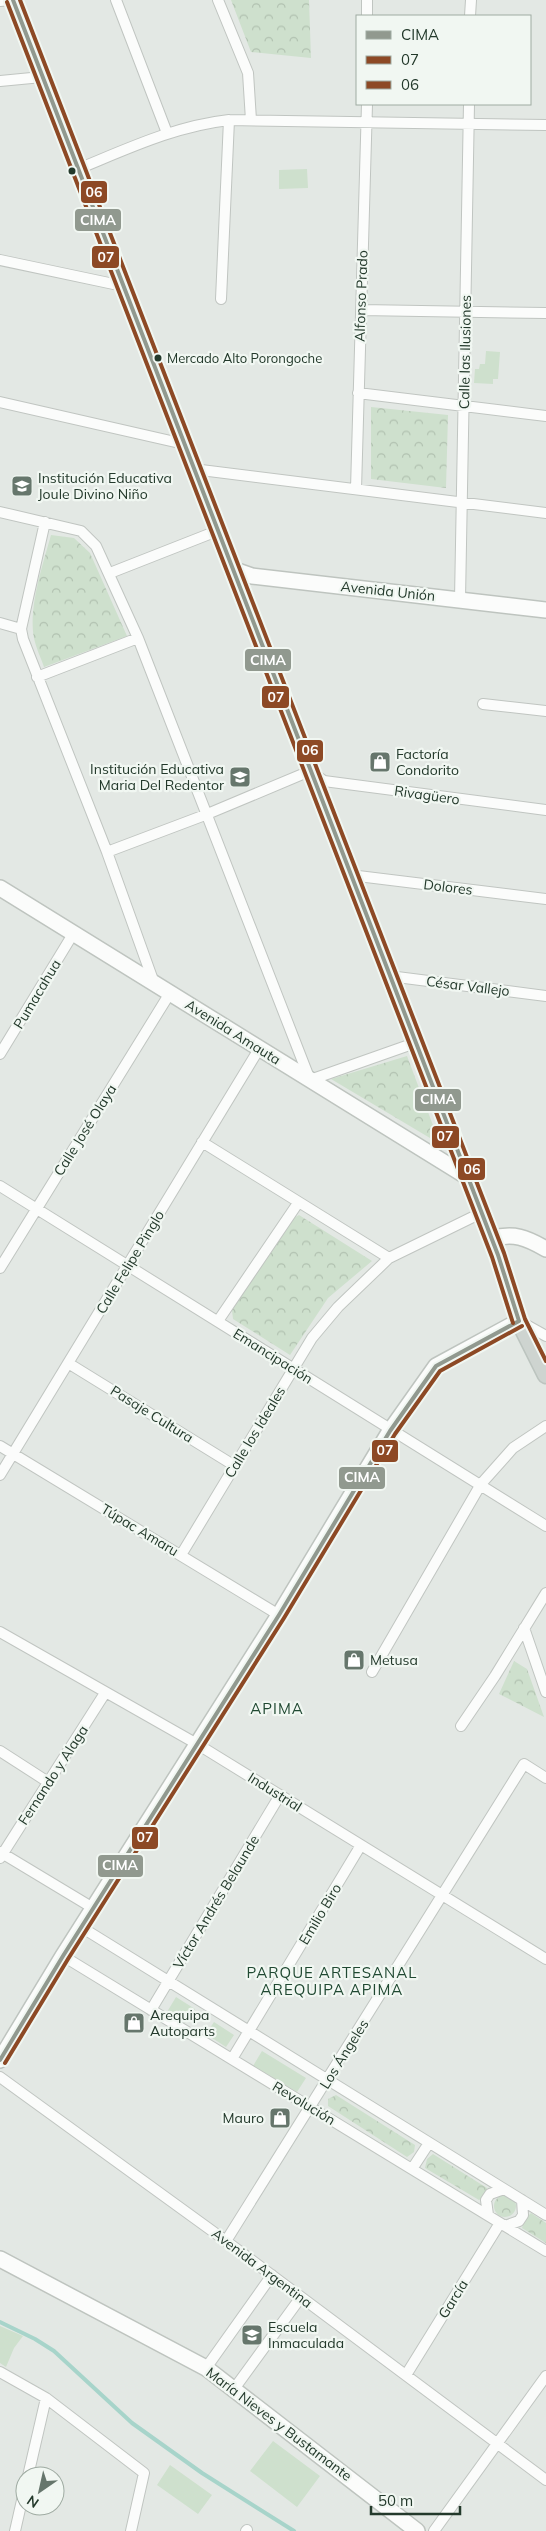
<svg xmlns="http://www.w3.org/2000/svg" width="546" height="2531" font-family="Mulish,sans-serif">
  <style>
    .grass { fill: #cee0cd }
    .forest { fill: url(#forest-crowns) }
    .lines { fill: none; stroke-linecap: round; stroke-linejoin: round }
    .stream { stroke: #a7d4ca; stroke-width: 4 }
    .street-casing { stroke: #c0c5c1; stroke-width: 12 }
    .secondary-casing { stroke: #bec4bf; stroke-width: 18 }
    .primary-casing { stroke: #bcc4bf; stroke-width: 19 }
    .street { stroke: #fbfcfb; stroke-width: 10 }
    .secondary { stroke: #fbfcfb; stroke-width: 15 }
    .primary { stroke: #ced4d0; stroke-width: 16 }
    .bus-1-casing { stroke: #f1f7f2; stroke-width: 8 }
    .bus-2-casing { stroke: #f1f7f2; stroke-width: 8 }
    .bus-3-casing { stroke: #f1f7f2; stroke-width: 8 }
    .bus-1 { stroke: #91998f; stroke-width: 4 }
    .bus-2 { stroke: #8d4925; stroke-width: 4 }
    .bus-3 { stroke: #8d4925; stroke-width: 4 }
    .bus-dot { fill: #23392b; stroke: #f1f7f2; stroke-width: 2 }
    .labels { text-anchor: middle; dominant-baseline: central; stroke-width: 4.5; stroke-linejoin: round; paint-order: stroke }
    .bus-label { font-size: 13px; fill: #23392b; stroke: #f1f7f2; text-anchor: start }
    .street-label { font-size: 14px; fill: #23392b; stroke: #f1f7f2 }
    .poi-label { font-size: 14px; fill: #23392b; stroke: #f1f7f2; text-anchor: start }
    .neighbourhood-label { font-size: 15px; letter-spacing: 1px; fill: #204932; stroke: #f1f7f2 }
    .line-badge { stroke: #f1f7f2; stroke-width: 2 }
    .badge-label { font-size: 14px; text-anchor: middle; font-weight: bold; fill: #fff }
  </style>
  <defs>
    <pattern id="forest-crowns" width="20" height="18" patternUnits="userSpaceOnUse" patternTransform="scale(1.25)"><rect width="20" height="18" fill="#cee0cd"/><path d="M2 6a3 3 0 1 1 6 0M12 15a3 3 0 1 1 6 0" fill="none" stroke="#b1c1b0"/></pattern>
  </defs>
  <rect width="100%" height="100%" fill="#e3e8e4"/>
  <path class="grass" d="M307,169L308,188L279,189V170Z
    M486,351L500,352L498,379H493V384L474,383L475,369H479L480,364H485Z
    M176,1997L195,2009L185,2023L167,2012Z
    M214,2022L234,2035L226,2047L206,2034Z
    M262,2051L306,2078L297,2092L253,2066Z
    M0,2326L23,2336L14,2348L6,2367L0,2363Z
    M273,2441L320,2476L297,2507L250,2471Z
    M170,2465L212,2495L198,2514L157,2485Z"/>
  <path class="forest" d="M231,0H309L311,58L251,52Z
    M371,407L448,415L446,488L371,479Z
    M51,535L74,538L90,553L127,636L44,667C41,658 36,648 34,638C28,608 43,564 51,535Z
    M407,1056L440,1144L331,1079Z
    M299,1215L372,1261L328,1298L290,1355L233,1319L232,1310L290,1220Z
    M514,1661L527,1669L544,1717L499,1694Z
    M336,2095L415,2145L414,2152L407,2157L328,2106V2099Z
    M433,2154L487,2188L486,2196L479,2200L425,2168L427,2159Z
    M494 2206a11 11 0 1 1 22 0a11 11 0 1 1-22 0Z
    M531,2213L546,2223V2243L522,2228L524,2220Z"/>
  <g class="lines">
    <path class="stream" d="M0,2322L35,2339L54,2351L132,2423L202,2473L294,2531"/>
    <g class="street-casing">
      <path id="street" d="M116,0L167,133
        M218,0L248,73L251,120
        M0,1L11,0
        M367,16V0
        M470,16L471,0
        M0,81L42,77
        M78,169C127,149 175,126 229,120L546,125
        M0,260L123,286
        M221,299L229,120
        M361,310L546,313
        M358,393L546,416
        M0,402L184,444
        M193,469L546,513
        M356,489L367,104
        M0,512L81,531L96,546L138,638L310,1080L415,1043
        M45,522L21,629L23,639L107,852L154,983
        M110,573L217,531
        M460,599L469,104
        M0,623L21,629
        M37,677L138,638
        M483,704L546,711
        M107,852L205,815L310,771L324,781L546,810
        M350,875L546,899
        M389,976L546,996
        M0,1054L73,934
        M202,1142L389,1258
        M0,1186L546,1526
        M0,1268L170,993
        M218,1321L298,1203
        M521,1322L546,1336
        M68,1363L235,1466
        M0,1446L279,1615
        M0,1475L259,1049
        M181,1555L312,1338L338,1307L389,1258L481,1213
        M524,1628L546,1692
        M0,1632L197,1744L546,1959
        M372,1672L481,1484L513,1448L546,1426
        M461,1726L495,1676L546,1593
        M0,1751L48,1782
        M0,1852L93,1908
        M0,1858L105,1693
        M81,1927L546,2215
        M63,1956L546,2251
        M151,2010L280,1795
        M232,2059L361,1845
        M0,2077L226,2241L546,2480
        M412,2169L429,2143
        M488,2215L486,2200L490,2194L504,2189
        M505,2226L519,2221L523,2215L522,2200
        M226,2241L524,1764L546,1778
        M206,2368L272,2275
        M0,2372L46,2398L144,2473L131,2531
        M406,2375L500,2223
        M234,2389L301,2297
        M28,2476L46,2398
        M15,2531L25,2487
        M246,2531L247,2530
        M434,2531L546,2376"/>
    </g>
    <g class="secondary-casing">
      <path id="secondary" d="M232,569L252,576L546,610
        M0,888L466,1176
        M492,1239C513,1232 527,1238 546,1249
        M0,2060L63,1956L279,1615L390,1431L436,1366L519,1321
        M0,2259L206,2368L417,2531"/>
    </g>
    <g class="primary-casing">
      <path id="primary" d="M13,0L498,1255L519,1321L546,1375"/>
    </g>
    <use href="#street" class="street"/>
    <use href="#secondary" class="secondary"/>
    <use href="#primary" class="primary"/>
    <g class="bus-1-casing">
      <path id="bus-1" d="M13,0L498,1255L519,1321
        M0,2060L63,1956L279,1615L390,1431L436,1366L519,1321"/>
    </g>
    <g class="bus-2-casing">
      <path id="bus-2" d="M7,2L492,1257L513,1323
        M5,2063L68,1959L284,1618L395,1434L440,1371L522,1326"/>
    </g>
    <g class="bus-3-casing">
      <path id="bus-3" d="M20,0L504,1253L525,1319L546,1361"/>
    </g>
    <use href="#bus-1" class="bus-1"/>
    <use href="#bus-2" class="bus-2"/>
    <use href="#bus-3" class="bus-3"/>
  </g>
  <defs>
    <g id="school-square" transform="scale(1.125)"><rect x="-9" y="-9" width="18" height="18" rx="4" fill="#66766c" stroke="#f1f7f2"/><path d="M0-5L7-2L0 1L-7-2ZM-4 1L0 2.5L4 1V4Q0 6-4 4Z" fill="#fff"/></g>
    <g id="shop-square" transform="scale(1.125)"><rect x="-9" y="-9" width="18" height="18" rx="4" fill="#66766c" stroke="#f1f7f2"/><path d="M-5-2.5h2.3a2.7 3.5 0 0 1 5.4 0H5L5.5 6h-11ZM-1.5-2.5h3a1.5 2.3 0 0 0-3 0Z" fill="#fff"/></g>
  </defs>
  <g fill-rule="evenodd">
    <use href="#school-square" x="22" y="486"/>
    <use href="#shop-square" x="380" y="762"/>
    <use href="#school-square" x="240" y="777"/>
    <use href="#shop-square" x="354" y="1660"/>
    <use href="#shop-square" x="134" y="2023"/>
    <use href="#shop-square" x="280" y="2118"/>
    <use href="#school-square" x="252" y="2335"/>
  </g>
  <g class="bus-dot">
    <circle cx="72" cy="171" r="4.5"/>
    <circle cx="158" cy="358" r="4.5"/>
  </g>
  <g class="labels">
    <g class="bus-label">
      <text x="167" y="358">Mercado Alto Porongoche</text>
    </g>
    <g class="street-label">
      <text transform="translate(361 296) rotate(-88)">Alfonso Prado</text>
      <text transform="translate(465 352) rotate(-89)">Calle las Ilusiones</text>
      <text transform="translate(388 591) rotate(6)">Avenida Unión</text>
      <text transform="translate(427 795) rotate(8)">Rivagüero</text>
      <text transform="translate(448 887) rotate(7)">Dolores</text>
      <text transform="translate(468 986) rotate(7)">César Vallejo</text>
      <text transform="translate(37 994) rotate(-59)">Pumacahua</text>
      <text transform="translate(233 1032) rotate(32)">Avenida Amauta</text>
      <text transform="translate(85 1130) rotate(-58)">Calle José Olaya</text>
      <text transform="translate(130 1262) rotate(-59)">Calle Felipe Pinglo</text>
      <text transform="translate(273 1356) rotate(32)">Emancipación</text>
      <text transform="translate(152 1414) rotate(32)">Pasaje Cultura</text>
      <text transform="translate(255 1432) rotate(-59)">Calle los Ideales</text>
      <text transform="translate(140 1530) rotate(31)">Túpac Amaru</text>
      <text transform="translate(53 1775) rotate(-57)">Fernando y Alaga</text>
      <text transform="translate(275 1792) rotate(32)">Industrial</text>
      <text transform="translate(216 1902) rotate(-59)">Víctor Andrés Belaunde</text>
      <text transform="translate(320 1914) rotate(-59)">Emilio Biro</text>
      <text transform="translate(344 2054) rotate(-58)">Los Ángeles</text>
      <text transform="translate(304 2103) rotate(31)">Revolución</text>
      <text transform="translate(262 2268) rotate(37)">Avenida Argentina</text>
      <text transform="translate(453 2299) rotate(-58)">García</text>
      <text transform="translate(279 2424) rotate(37)">María Nieves y Bustamante</text>
    </g>
    <g class="poi-label">
      <text x="38" y="478">Institución Educativa<tspan x="38" dy="16">Joule Divino Niño</tspan></text>
      <text x="396" y="754">Factoría<tspan x="396" dy="16">Condorito</tspan></text>
      <text x="224" y="769" text-anchor="end">Institución Educativa<tspan x="224" dy="16">Maria Del Redentor</tspan></text>
      <text x="370" y="1660">Metusa</text>
      <text x="150" y="2015">Arequipa<tspan x="150" dy="16">Autoparts</tspan></text>
      <text x="264" y="2118" text-anchor="end">Mauro</text>
      <text x="268" y="2327">Escuela<tspan x="268" dy="16">Inmaculada</tspan></text>
    </g>
    <g class="neighbourhood-label">
      <text x="277" y="1708">APIMA</text>
      <text x="332" y="1972">PARQUE ARTESANAL<tspan x="332" dy="17">AREQUIPA APIMA</tspan></text>
    </g>
  </g>
  <g class="line-badge">
    <rect x="80" y="180" width="28" height="24" rx="5" fill="#8d4925"/>
    <rect x="74" y="208" width="48" height="24" rx="5" fill="#91998f"/>
    <rect x="91" y="245" width="29" height="24" rx="5" fill="#8d4925"/>
    <rect x="244" y="648" width="48" height="24" rx="5" fill="#91998f"/>
    <rect x="261" y="685" width="29" height="24" rx="5" fill="#8d4925"/>
    <rect x="296" y="739" width="28" height="24" rx="5" fill="#8d4925"/>
    <rect x="414" y="1088" width="48" height="24" rx="5" fill="#91998f"/>
    <rect x="431" y="1125" width="29" height="24" rx="5" fill="#8d4925"/>
    <rect x="457" y="1157" width="29" height="24" rx="5" fill="#8d4925"/>
    <rect x="371" y="1439" width="28" height="24" rx="5" fill="#8d4925"/>
    <rect x="338" y="1466" width="48" height="24" rx="5" fill="#91998f"/>
    <rect x="131" y="1826" width="28" height="24" rx="5" fill="#8d4925"/>
    <rect x="97" y="1854" width="47" height="24" rx="5" fill="#91998f"/>
  </g>
  <g class="badge-label">
    <text x="94" y="197">06</text>
    <text x="98" y="225">CIMA</text>
    <text x="106" y="262">07</text>
    <text x="268" y="665">CIMA</text>
    <text x="276" y="702">07</text>
    <text x="310" y="755">06</text>
    <text x="438" y="1104">CIMA</text>
    <text x="445" y="1141">07</text>
    <text x="472" y="1174">06</text>
    <text x="385" y="1455">07</text>
    <text x="362" y="1482">CIMA</text>
    <text x="145" y="1842">07</text>
    <text x="120" y="1870">CIMA</text>
  </g>
  <rect x="356" y="15" width="175" height="90" fill="#f1f7f2" stroke="#9faba2"/>
  <rect x="366" y="31" width="25" height="8" fill="#91998f" stroke="#9faba2"/>
  <text x="401" y="40" font-size="15" fill="#23392b">CIMA</text>
  <rect x="366" y="56" width="25" height="8" fill="#8d4925" stroke="#9faba2"/>
  <text x="401" y="65" font-size="15" fill="#23392b">07</text>
  <rect x="366" y="81" width="25" height="8" fill="#8d4925" stroke="#9faba2"/>
  <text x="401" y="90" font-size="15" fill="#23392b">06</text>
  <g transform="translate(40 2491) rotate(214)"><circle r="24" fill="#f1f7f2" stroke="#9faba2"/>
  <path d="M0-4L9 19L0 12L-9 19Z" fill="#66766c"/>
  <text y="-8" font-size="14" font-weight="bold" text-anchor="middle" fill="#23392b">N</text>
  </g>
  <path d="M371 2506v8h89v-8" fill="none" stroke="#23392b" stroke-width="2.5"/>
  <text x="378" y="2506" font-size="15" fill="#23392b" stroke="#f1f7f2" stroke-width="4" paint-order="stroke">50 m</text>
</svg>
